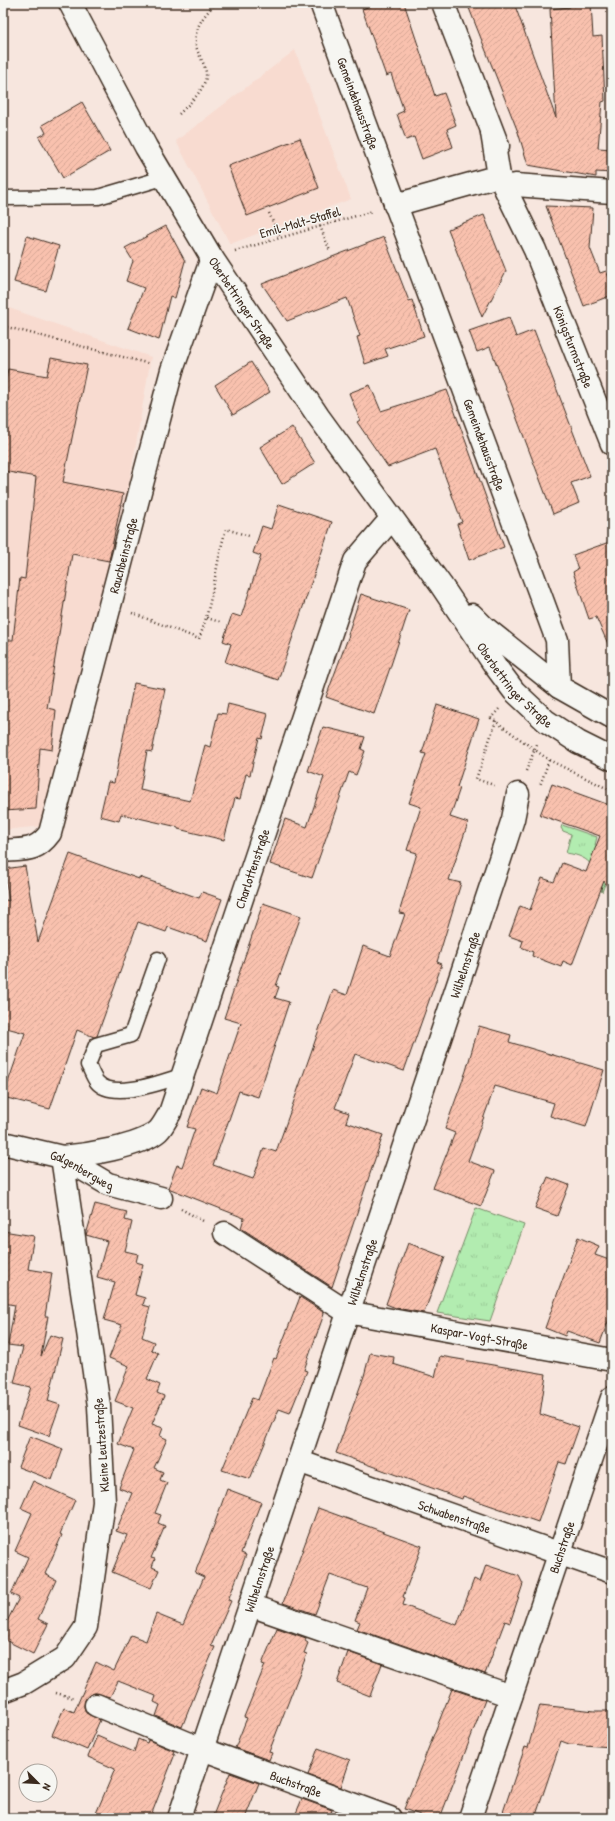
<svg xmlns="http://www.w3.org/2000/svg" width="615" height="1821" font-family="'Patrick Hand',sans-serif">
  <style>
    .built { fill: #f8dbd0 }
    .grass { fill: url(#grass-tufts); stroke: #768b67 }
    .building { fill: url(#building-hatch); stroke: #3b2a1e }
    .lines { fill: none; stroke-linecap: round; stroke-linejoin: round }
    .lane-casing { stroke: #3b2a1e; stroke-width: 17 }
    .street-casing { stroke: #3b2a1e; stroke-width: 25 }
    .secondary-casing { stroke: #3b2a1e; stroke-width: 25 }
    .path { stroke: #3b2a1e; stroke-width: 2.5; stroke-dasharray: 1 3; stroke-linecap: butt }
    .lane { stroke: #f6f6f2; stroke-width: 14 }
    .street { stroke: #f6f6f2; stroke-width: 22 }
    .secondary { stroke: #f6f6f2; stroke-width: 22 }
    .labels { text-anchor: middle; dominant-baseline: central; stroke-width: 3; stroke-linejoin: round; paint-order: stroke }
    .street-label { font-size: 13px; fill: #3b2a1e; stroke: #f6f6f2 }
  </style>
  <defs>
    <pattern id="grass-tufts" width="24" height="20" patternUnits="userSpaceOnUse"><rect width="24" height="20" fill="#b2ecb0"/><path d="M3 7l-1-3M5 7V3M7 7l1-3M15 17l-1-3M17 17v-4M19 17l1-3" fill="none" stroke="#9acb97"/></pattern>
    <pattern id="building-hatch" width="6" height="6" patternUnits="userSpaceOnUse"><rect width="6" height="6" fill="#f9c1ae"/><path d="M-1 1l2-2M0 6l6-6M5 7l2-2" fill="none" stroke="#d6a695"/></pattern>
  </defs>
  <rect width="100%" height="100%" fill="#f7e6de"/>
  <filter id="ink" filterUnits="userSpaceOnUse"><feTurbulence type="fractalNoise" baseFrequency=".025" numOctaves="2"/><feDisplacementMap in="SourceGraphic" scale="8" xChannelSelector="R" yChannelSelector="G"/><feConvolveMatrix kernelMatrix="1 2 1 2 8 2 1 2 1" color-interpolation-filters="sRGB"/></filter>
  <g filter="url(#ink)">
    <path class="built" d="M295,50L351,199L230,244L176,141Z
      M3,306L151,357L118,548L43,826L3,830Z"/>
    <path class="grass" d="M562,825L597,837L595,845L612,851V866L602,892C594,869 594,857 566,853L571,834L563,831L561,828Z
      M476,1208L524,1225L490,1321L437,1313Z"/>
    <path class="building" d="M379,3H404L435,96L444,93L456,125L447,129L453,147L422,159L414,137L406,140L397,114L404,111L391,74L386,76L362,9Z
      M467,3H514L556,118L550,9L570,7V3H591L593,37L602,36L605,101L602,102L598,148L612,149V173L596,172V177L528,165L518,132Z
      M82,102L110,151L63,178L39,137L46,133L42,125Z
      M300,138L319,188L247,216L228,166Z
      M546,206L593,208L590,248L600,273L606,271L612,284V295L584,306Z
      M484,215L506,271L482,317L448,229Z
      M166,226L185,261L175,298L170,296L159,340L128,328L144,288L126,281L133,261L125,248Z
      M27,236L59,246L46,291L14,282Z
      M384,237L409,301L412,300L424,336L385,349L388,356L365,364L357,337L360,336L347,298L287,321L262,284Z
      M509,317L516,337L534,330L590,476L571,483L579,503L553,514L490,347L477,352L469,331Z
      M51,358L87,365L63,482L123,494L109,561L72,554L47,708L56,710L52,750L40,748L36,809L3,811V683L8,640H13L20,578L25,579L36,477L3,471V396L8,369L47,376Z
      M251,362L270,392L233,415L215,385Z
      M370,385L381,411L447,390L504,547L469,560L457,524L462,522L435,449L388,467L357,422L360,420L349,393Z
      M292,427L315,463L282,484L260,447Z
      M279,504L332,522L278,680L225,662L231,644L223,641L232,614L241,617L261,556L253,553L262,526L271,529Z
      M612,541V653L596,617L589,619L573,572L578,569L573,555Z
      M361,594L409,610L391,665L374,714L326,697L349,635L348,634Z
      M134,683L165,689L152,752L147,751L140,790L190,801L205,745L210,747L218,713L226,714L228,704L268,714L262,739L259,738L250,775L246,774L240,799L235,798L224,840L178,829V827L121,814L119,821L100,816L108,782L114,783Z
      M437,705L479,719L457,787L460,788L450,817L468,823L449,880L461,883L437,962L442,964L404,1071L355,1054L335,1108L349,1113L346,1122L383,1135L332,1287L241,1228L244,1218L168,1188L177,1165L182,1167L195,1129L187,1127L201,1087L217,1093L241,1023L224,1018L263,903L301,916L276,986L279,987L275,998L289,1002L258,1097L239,1091L213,1165L253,1179L264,1148L276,1152L333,990L347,995L363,946L390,956L405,914L399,913L417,853L407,850L421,807L409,803L426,754L422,753Z
      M323,727L365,737L361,749L365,751L356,775L349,772L312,878L270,864L285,819L307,827L324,777L308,771Z
      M552,784L612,806V894L604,881L572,965L563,961L561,967L532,956L533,952L521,947L523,941L509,936L520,906L530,910L542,878L554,882L562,863L586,872L600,836L540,815Z
      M70,854L139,879V877L199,898L202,892L222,899L207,941L168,927L166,932L138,922L97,1036L94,1037L77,1030L50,1109L3,1097L25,1033L3,1027V899L9,901L4,869L25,866L38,942Z
      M479,1026L511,1035L509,1042L604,1070L586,1127L550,1116L554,1103L495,1086L468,1161L495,1171L481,1206L433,1188L455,1133L445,1129L466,1071Z
      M548,1177L569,1185L557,1216L535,1208Z
      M95,1204L127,1212L125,1220L132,1222L125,1251L138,1254L136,1262L143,1264L135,1295L145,1298L143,1305L150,1307L142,1337L154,1342L151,1350L158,1353L147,1379L160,1385L157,1393L164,1396L152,1424L163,1428L160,1436L167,1439L154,1468L163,1472L160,1480L167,1483L155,1513L161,1515L158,1523L165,1526L151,1558L155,1559L152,1567L159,1570L151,1588L112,1572L127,1535L116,1531L132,1493L119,1488L134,1450L118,1444L133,1408L115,1401L129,1366L109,1358L122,1325L104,1320L115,1282L97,1277L107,1241L86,1235Z
      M3,1231L34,1236L28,1269L52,1273L45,1316H48L41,1356L50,1335L63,1339L48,1401L60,1405L49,1436L18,1425L31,1387L14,1383L23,1347L8,1345L15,1305L3,1303Z
      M578,1237L599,1246L595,1255L612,1261V1311L600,1343L567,1331L565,1336L545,1328Z
      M408,1243L445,1257L424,1313L396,1308L386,1304Z
      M300,1297L323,1312L324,1314L304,1370L307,1371L290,1413L279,1409L250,1479L222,1470L252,1398L258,1400L274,1358L276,1359Z
      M370,1353L394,1357L393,1364L435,1377L440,1356L546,1374L540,1414L579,1427L566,1464L559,1462L538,1522L463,1496L462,1499L336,1453L364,1376Z
      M30,1436L63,1449L52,1480L18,1467Z
      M33,1481L75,1500L60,1534L62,1535L45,1574L56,1580L38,1619L48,1624L33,1654L3,1639V1629L19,1598L11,1594L28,1557L15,1551L32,1513L21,1508Z
      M227,1489L261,1502L241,1553L246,1555L228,1600L231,1601L211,1646L215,1647L199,1684L182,1727L156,1716L160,1705L154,1702L156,1696L118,1681L110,1697L95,1693L89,1695L85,1700L84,1707L86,1713L100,1720L87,1750L52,1735L64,1708L74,1712L96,1662L114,1671L131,1635L146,1641L156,1614L183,1625L204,1577L195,1573L213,1528Z
      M318,1508L422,1546L403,1597L405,1598L403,1605L457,1625L474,1579L480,1582L486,1565L519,1576L523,1584L510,1623L505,1621L485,1674L357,1629L360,1622L355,1620L367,1588L330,1575L315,1614L283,1603Z
      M277,1628L306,1638L305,1641L308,1643L304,1653L307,1654L269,1752L272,1753L269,1760L235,1748L247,1718L244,1717L265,1665L262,1664Z
      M348,1652L382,1664L370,1696L337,1683Z
      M452,1689L485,1700L440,1818H428L404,1809Z
      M540,1705L595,1711H612V1747L569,1744L561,1741L535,1818H501L525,1747L528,1748Z
      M97,1736L134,1752L138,1739L147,1743L148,1740L174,1751L173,1753L175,1754L150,1818H94L115,1769L88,1757Z
      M318,1748L350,1760L341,1787L308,1775Z
      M230,1773L259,1783L245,1818H212Z
      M302,1799L332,1810L329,1818H294Z"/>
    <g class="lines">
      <g class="lane-casing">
        <path id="lane" d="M3,198L98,197L163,178
          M158,959L131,1035L96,1045L88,1065C91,1070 93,1077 97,1082C113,1101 164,1081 184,1075"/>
      </g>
      <g class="street-casing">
        <g id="street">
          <path id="s1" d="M321,3L557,640L559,687"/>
          <path d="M515,185L612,192"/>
          <path d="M395,205L499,176"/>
          <path id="s2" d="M3,851C25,849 36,852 50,833L172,370L212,258"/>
          <path id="s3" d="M3,1143L62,1157L108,1184L161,1198"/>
          <path id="s4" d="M225,1233L347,1312L612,1360"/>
          <path id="s5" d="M298,1461L612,1572"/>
          <path d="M250,1605L511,1696"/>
          <path id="s6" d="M3,1691L24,1683L65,1658L86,1627L104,1502L99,1406L62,1157C86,1155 140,1147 158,1131C163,1126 166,1119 170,1113L355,561L391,519"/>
          <path id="s7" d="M96,1705L202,1749L390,1818"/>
          <path id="s8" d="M179,1818L500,859L513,819L518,794"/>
        </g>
      </g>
      <g class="secondary-casing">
        <g id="secondary">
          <path id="s9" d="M70,3L146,147L212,258L318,416L441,585L496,667L514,691L546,721L578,742L612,759"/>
          <path d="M443,3L498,146"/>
          <path id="s10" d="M492,133L499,176L535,250L612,444"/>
          <path d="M472,615L484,627L559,687L612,717"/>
          <path id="s11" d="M470,1818L612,1398"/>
        </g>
      </g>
      <path class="path" d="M179,114C189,104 203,92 206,77C207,69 202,61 199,54C189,34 202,17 216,3
        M269,213L280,238
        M320,226L330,251
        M235,251L373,211
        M3,326L150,364
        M132,613L199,639C213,603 215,566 226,529L249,536
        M207,618L220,622
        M499,709L491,718L549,760L540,786
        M496,721L476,779L497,786
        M549,760L612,791
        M526,771L537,744
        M181,1209L205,1222
        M56,1693L74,1698"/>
      <use href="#lane" class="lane"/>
      <use href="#street" class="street"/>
      <use href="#secondary" class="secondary"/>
    </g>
  </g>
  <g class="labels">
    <g class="street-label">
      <text stroke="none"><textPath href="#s1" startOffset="107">Gemeindehausstraße</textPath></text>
      <text transform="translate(300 222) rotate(-16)">Emil-Molt-Staffel</text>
      <text stroke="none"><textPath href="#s9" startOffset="346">Oberbettringer Straße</textPath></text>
      <text stroke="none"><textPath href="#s10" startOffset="230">Königsturmstraße</textPath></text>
      <text stroke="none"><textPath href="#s1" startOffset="471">Gemeindehausstraße</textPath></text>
      <text stroke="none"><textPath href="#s2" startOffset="340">Rauchbeinstraße</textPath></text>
      <text stroke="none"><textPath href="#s9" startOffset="816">Oberbettringer Straße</textPath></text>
      <text stroke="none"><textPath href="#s6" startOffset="962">Charlottenstraße</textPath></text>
      <text stroke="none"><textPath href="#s8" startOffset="900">Wilhelmstraße</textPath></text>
      <text stroke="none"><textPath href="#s3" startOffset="84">Galgenbergweg</textPath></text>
      <text stroke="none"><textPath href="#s8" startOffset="576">Wilhelmstraße</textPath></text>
      <text stroke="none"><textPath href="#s4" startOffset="280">Kaspar-Vogt-Straße</textPath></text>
      <text transform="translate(101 1445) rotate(-94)">Kleine Leutzestraße</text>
      <text stroke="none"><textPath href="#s5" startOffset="166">Schwabenstraße</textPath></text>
      <text stroke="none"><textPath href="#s11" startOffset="286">Buchstraße</textPath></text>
      <text stroke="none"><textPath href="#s8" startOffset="252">Wilhelmstraße</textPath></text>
      <text stroke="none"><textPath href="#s7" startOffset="215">Buchstraße</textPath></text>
    </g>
  </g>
  <rect width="615" height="1821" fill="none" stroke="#f6f6f2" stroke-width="16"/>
  <rect x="8" y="8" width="599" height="1805" fill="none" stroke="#3b2a1e" stroke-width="1.5" filter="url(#ink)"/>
  <g transform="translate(38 1783) rotate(114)"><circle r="19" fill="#f6f6f2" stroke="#aba49d"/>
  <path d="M0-3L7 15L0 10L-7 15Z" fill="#3b2a1e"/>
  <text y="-6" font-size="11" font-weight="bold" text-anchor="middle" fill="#3b2a1e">N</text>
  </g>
</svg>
